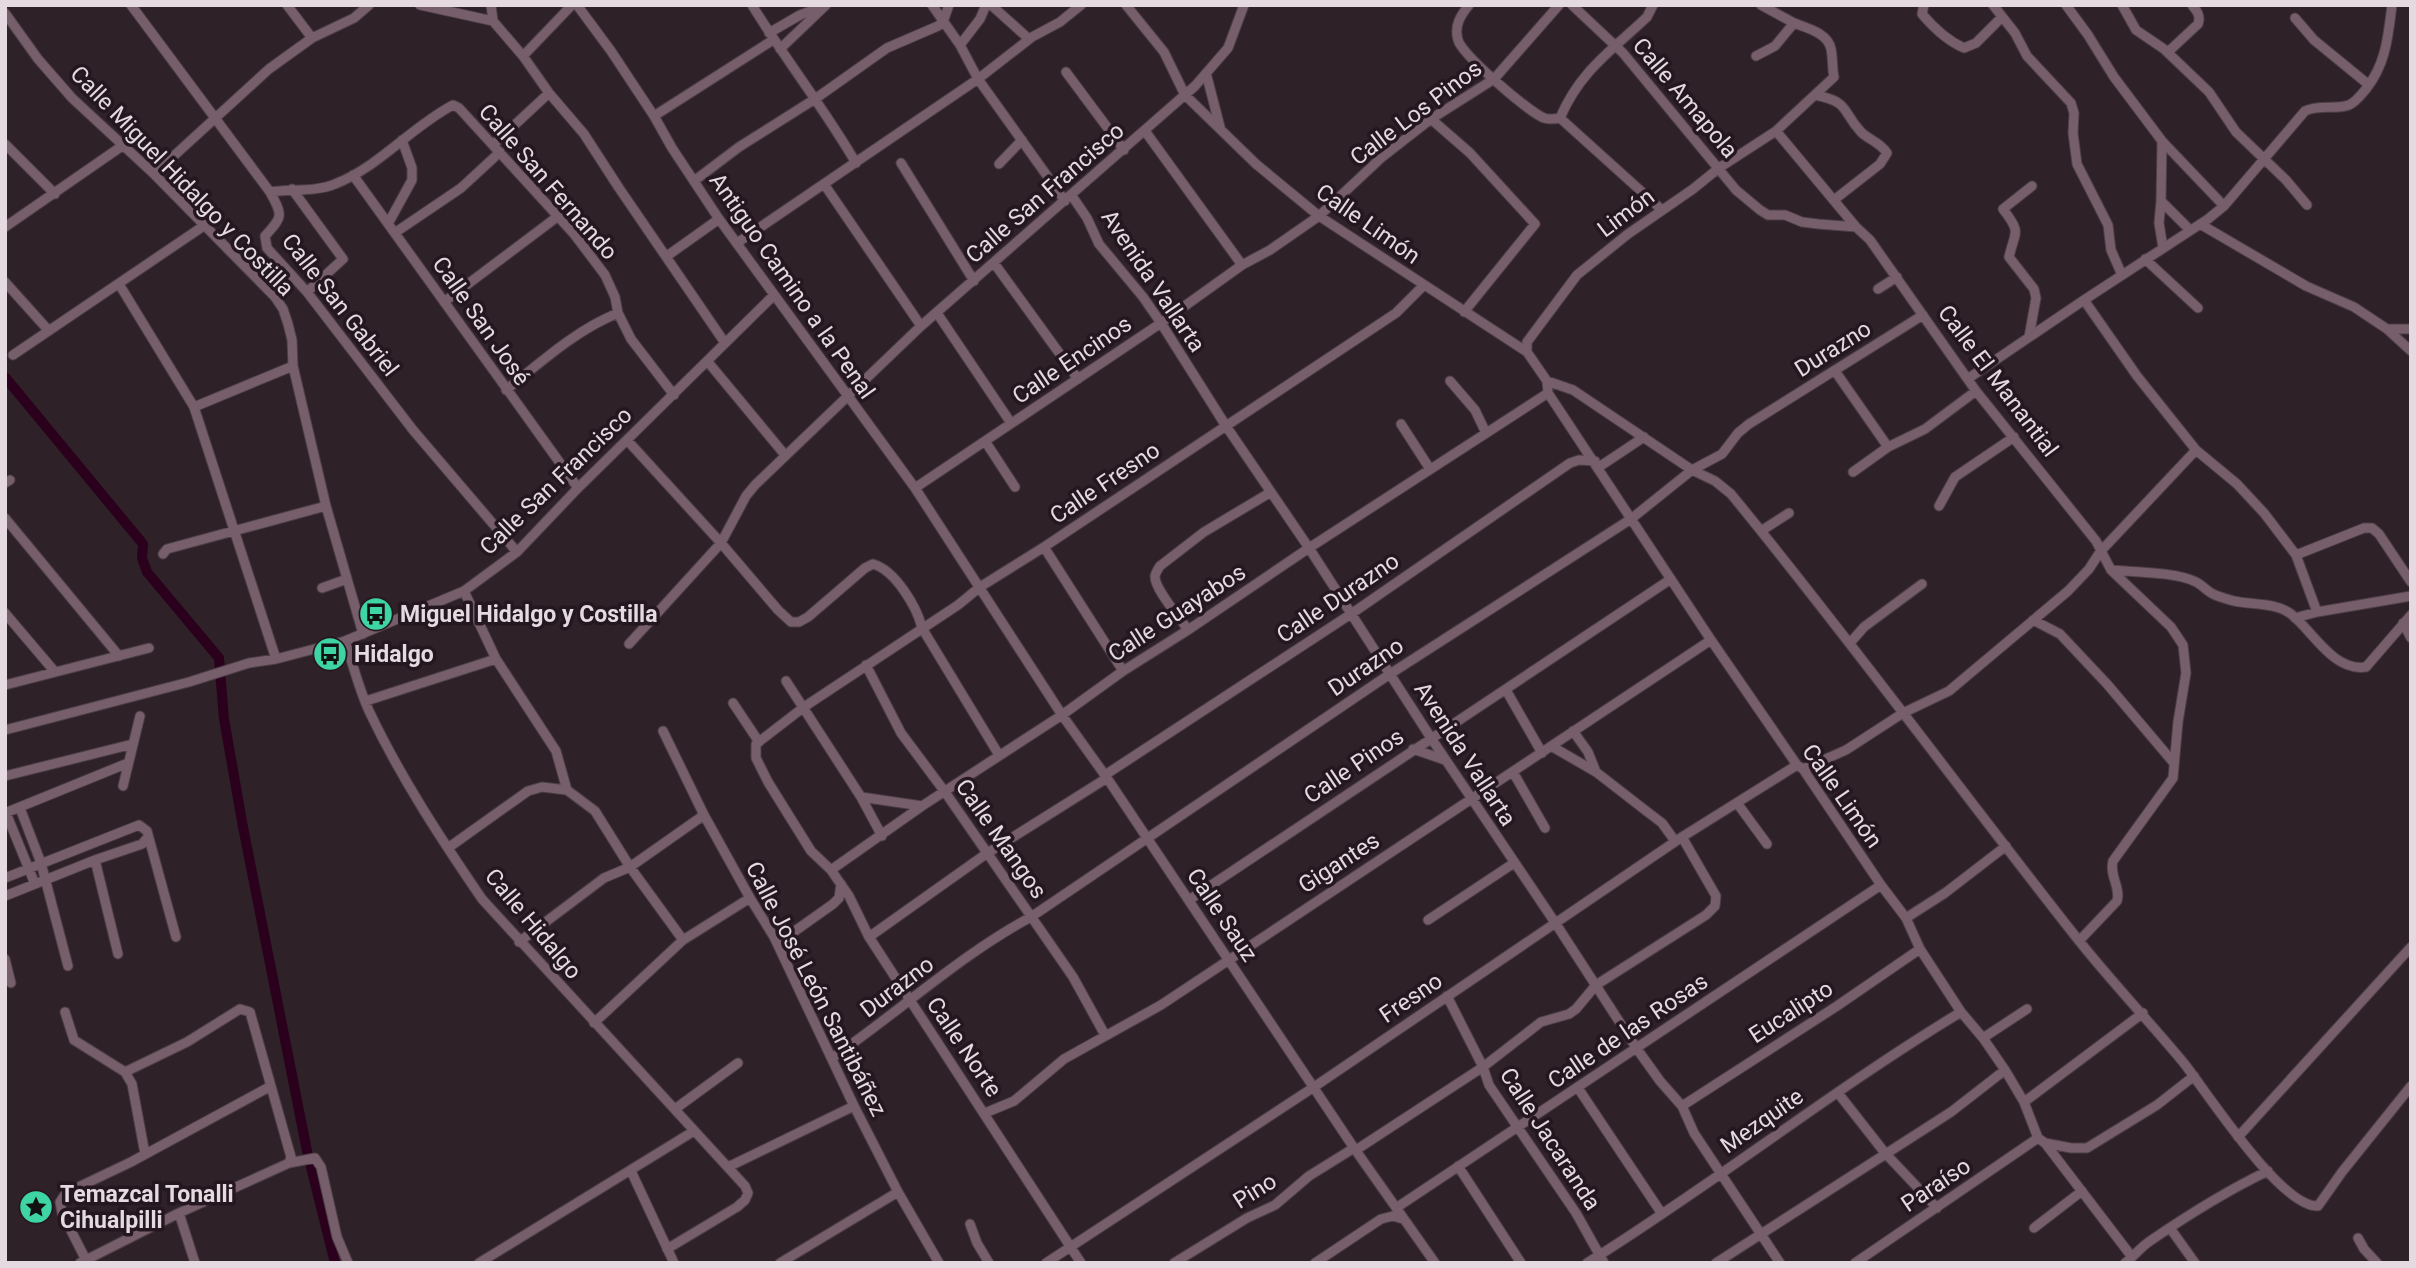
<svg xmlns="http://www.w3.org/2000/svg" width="2416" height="1268" font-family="Roboto,sans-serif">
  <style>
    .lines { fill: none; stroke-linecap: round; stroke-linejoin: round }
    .canal { stroke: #2b001c; stroke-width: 10 }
    .minor-casing { stroke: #4c3f45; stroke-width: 11 }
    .minor { stroke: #775e6b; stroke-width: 9 }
    .labels { text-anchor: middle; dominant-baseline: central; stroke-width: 7; stroke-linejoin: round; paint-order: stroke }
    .street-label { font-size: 23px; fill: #e4dadf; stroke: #25171f }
    .poi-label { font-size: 23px; font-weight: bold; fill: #e4dadf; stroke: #25171f; text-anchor: start }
  </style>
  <rect width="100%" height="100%" fill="#2f2128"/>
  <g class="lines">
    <path class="canal" d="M5,377L143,544L142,558L147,572L219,658L224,719L243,827L307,1151L335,1263"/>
    <g class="minor-casing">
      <path id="minor" d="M131,5L270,192C283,216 283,216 265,236L267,248L307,292L413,430L517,552
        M287,5L312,38
        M420,5L493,21
        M491,5L493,21L523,56L549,93L584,134L619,188L725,343
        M577,5L611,51L654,116L672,148L719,219L915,488L1062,715L1107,778L1354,1148L1435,1263
        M752,5C785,59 824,108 856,163
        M932,5L960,45L978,79L1065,201
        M991,5L1029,39
        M1126,5L1164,52L1185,95L1256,164L1319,216L1527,352L1547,381L1548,393L1711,640L1797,765L1803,769L1881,885L1906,918L1920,949L1961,1012L1983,1038L2005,1070L2024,1102L2038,1138L2045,1143L2132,1257
        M1469,5C1460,16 1454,26 1458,40C1462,55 1529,112 1544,118C1549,120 1555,119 1560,118L1662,210
        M1572,5L1623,53L1736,190L1760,210L1768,215H1785L1802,222L1818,224L1856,227
        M1924,5L1922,14C1933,27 1948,41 1964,48L1976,43L2002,17
        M1993,5L2015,33L2027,56L2071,103L2074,113L2073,133L2077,164L2108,225L2111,250L2122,275
        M2066,5L2088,35L2114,77L2162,141L2161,201L2190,230
        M2122,5L2136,30L2164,49L2209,92L2236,132L2286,180L2307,205
        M5,13L38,59L72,98L154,174L275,297L283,309L288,324L292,340L293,366L326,506L363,634
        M2295,18L2314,40L2369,85
        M769,33L800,15L819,8
        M960,45L980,19L986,5
        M780,49L826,5
        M2168,52L2198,24C2201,16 2197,11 2192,5
        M523,56L572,5
        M1756,56L1775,46L1794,23L1761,5
        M1066,72L1124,150
        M1206,73L1220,127
        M1815,95C1850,102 1841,110 1861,132C1869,140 1880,142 1887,153L1880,164L1834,200
        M654,116L773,40
        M1560,118C1580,71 1611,51 1647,17L1653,5
        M1431,119L1470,153L1535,224L1464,312
        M1145,131L1242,265
        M1776,131L1856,227L1870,240L1976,391L2096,541L2111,570L2171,627L2183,645L2186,673L2178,722L2173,778L2113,861C2109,875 2121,888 2117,901L2079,941
        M2162,141L2224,206
        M5,144L55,194
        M494,144L549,93
        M901,163L974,281
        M999,164L1022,140
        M154,174L269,69L312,38L354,18L369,5
        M353,175L578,488
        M694,181L739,147L815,99L887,48L938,26L943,22L949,5
        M824,184L921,326
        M292,189L343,259L307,292
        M270,192C291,189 316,192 335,184C379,167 411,127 453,105L459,108L574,234L605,275L615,297L618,313L631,339L674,395
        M1072,196L1087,218L1099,244L1143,297L1161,323L1226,426L1309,548L1431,738L1556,924L1637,1049L1660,1081L1682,1106L1694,1133L1780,1263
        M2161,201L2159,223L2163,248
        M389,222L412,180V168L402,140
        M2200,224L2306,286L2354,307L2387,329H2411
        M5,227L122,146
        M396,232L461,188L500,152
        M737,243L978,79L1032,37L1060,22L1081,5
        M667,256L719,219
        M2145,259L2198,308
        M994,263L1078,379
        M5,282L49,331
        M119,284L194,407L276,659
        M1878,289L1897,277
        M2084,300L2137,376L2196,450L2237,484L2264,513L2296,555L2317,612
        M444,302L557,217
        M937,313L1011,423
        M2387,329L2411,351
        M2029,337L2036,298L2034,289L2009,257C2015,230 2022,234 2003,209L2032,186
        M1527,352V342L1577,275L1628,234L1693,189L1719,168L1776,131L1834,77C1832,68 1833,58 1831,49C1828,33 1807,28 1794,23
        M13,355L205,225
        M708,362L785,455
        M1835,371L1888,447L1853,472
        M1969,378L2084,300L2208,219L2224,206L2305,111C2319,104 2336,110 2349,105C2356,102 2361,95 2366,89C2386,64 2388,37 2392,5
        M1450,381L1475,410L1486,433
        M1547,381L1573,390L1692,470L1715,481L1731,494C1850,639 1960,790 2076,937C2110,980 2148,1020 2183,1062C2207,1092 2280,1207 2318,1206L2342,1172L2411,1086
        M506,390C541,362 576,330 618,313
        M194,407L293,366
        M1401,424L1430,469
        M627,440L721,543L778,610L791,622H799L808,617L865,568L873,564C895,570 917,607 922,628L999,755
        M985,441L1015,487
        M1888,447L1925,429L1976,391
        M1599,467L1644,437
        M5,483L10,480
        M915,488L1161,323L1242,265L1270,250L1319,216L1381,158L1431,119L1494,79L1559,5
        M1939,506L1955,477L2014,437
        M5,518L119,656
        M1761,531L1789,513
        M1044,547L1123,671
        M163,554L167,549L326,506
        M2296,555L2364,528H2372L2379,534L2411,582
        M2111,570C2134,572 2177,572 2196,582C2202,585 2207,591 2213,594C2219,597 2227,599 2234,601C2252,605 2275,602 2291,614C2312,630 2333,672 2366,667L2411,615
        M322,588L347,579
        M464,591L496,659L556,751L567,790L595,811L630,867L683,940
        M5,613L55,672
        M2295,618L2317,612L2411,596
        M2033,620L2060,634L2107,684L2173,762
        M2403,623L2411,638
        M1188,630C1181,619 1154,589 1155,576C1156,572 1158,569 1160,566L1204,532L1271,492
        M345,641C353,664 359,690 370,713C401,778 441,839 482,899L745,1186L748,1193L745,1200L737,1207L667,1249
        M1850,643L1864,627L1922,584
        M629,644L721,543L746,496L755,485L921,326L1195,86L1228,48L1244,5
        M866,665L901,733L945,792L1073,977L1105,1035
        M786,681L861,797L882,836
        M5,685L149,648
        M1506,690L1542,753
        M366,701L496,659
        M733,703L759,742
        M5,730L189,682L249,663L276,659L345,641L464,591L517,552L578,488L774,295
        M663,731L704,815L750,898L774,937L854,1106L898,1192L939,1263
        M1573,731L1588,752L1596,772
        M1551,746L1596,772L1645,810L1662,823L1675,841
        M1413,749L1445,760
        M1803,769L1846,750L1903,713L1949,691L2068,591L2089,569L2100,552L2196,450
        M1513,772L1545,828
        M1105,775L1351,614L1570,463L1579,460L1595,461
        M5,776L133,744
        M123,786L140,716
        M861,797L922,806
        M1737,803L1767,844
        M20,808L41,863L68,966
        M5,813L128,763
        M6,813L35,884
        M448,848L528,791L542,787L567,790
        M95,860L118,954
        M831,870L922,806L1062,715L1123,671L1188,630L1309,548L1548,393
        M5,878L139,825L147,831L176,937
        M5,896L95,860L142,844L148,837
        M1189,900L1671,579
        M1906,918L1945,893L2006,846
        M1428,920L1514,863
        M774,937L786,936L795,931L833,904L839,898L841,884
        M869,937L986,854L1107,778
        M519,942L604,878L630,867L704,815
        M5,959L11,983
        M1447,996L1483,1067L1489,1085L1576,1213L1604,1263
        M65,1012L74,1040L125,1072L132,1084L145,1154
        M594,1023L683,940L750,898
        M1983,1038L2027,1009
        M832,1058C899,1012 960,955 1031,917L1390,674L1631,519L1692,470L1722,454L1738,433L1749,424L1923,315
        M125,1072L187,1042L240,1009L250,1012L291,1157L289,1163
        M1578,1088L1662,1214
        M1838,1093L1885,1153L1937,1208
        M2024,1102L2143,1013
        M1682,1106L1837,1006L1920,949
        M675,1109L738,1063
        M985,1113L1014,1101L1064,1059L1161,1005L1711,640
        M2238,1137L2411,947
        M2045,1143L2071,1148H2087L2157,1105L2194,1076
        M1356,1150L1483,1067L1541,1022L1569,1014L1576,1009L1596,985L1706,915L1715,906L1716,896L1682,837
        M1458,1166L1521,1263
        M728,1167L854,1106
        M631,1171L674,1263
        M1396,1208L1881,885
        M179,1213L195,1263
        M970,1224L977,1243L989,1263
        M2034,1228L2082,1191
        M2170,1228L2195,1263
        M2358,1238L2364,1249L2377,1263
        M86,1260L62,1213L60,1202L66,1193L131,1162L271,1086
        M80,1263L179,1213L289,1163L315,1158L321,1167L337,1237L348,1263
        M479,1263L694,1131
        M780,1263L898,1192
        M1046,1263L1314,1087L1682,837L1797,765
        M1081,1263L869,937L849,896L831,870L811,851L768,782L756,758V744L804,707L958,605L980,587L1044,547L1396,313L1423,286
        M1174,1263L1247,1218L1275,1205L1309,1176L1354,1148
        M1315,1263L1381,1219L1393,1216L1403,1219
        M1587,1263C1714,1184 1832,1090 1961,1012
        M1716,1263L1951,1112L2005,1070
        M1855,1263L2038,1138
        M2125,1263C2134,1256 2141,1247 2150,1241C2188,1215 2226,1191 2268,1171"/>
    </g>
    <use href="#minor" class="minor"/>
  </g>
  <defs>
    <g id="bus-disc" transform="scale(1.75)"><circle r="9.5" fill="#3ed4a3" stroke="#25171f"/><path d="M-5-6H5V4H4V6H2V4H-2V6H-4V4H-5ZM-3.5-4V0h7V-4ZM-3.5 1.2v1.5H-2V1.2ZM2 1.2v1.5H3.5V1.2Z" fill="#111"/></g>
    <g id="sight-disc" transform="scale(1.75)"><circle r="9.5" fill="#3ed4a3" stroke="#25171f"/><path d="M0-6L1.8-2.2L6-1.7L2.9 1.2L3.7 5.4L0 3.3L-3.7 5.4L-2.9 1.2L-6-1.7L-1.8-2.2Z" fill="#111"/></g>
  </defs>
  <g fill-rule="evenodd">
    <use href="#bus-disc" x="376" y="614"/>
    <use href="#bus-disc" x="330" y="654"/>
    <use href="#sight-disc" x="36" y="1207"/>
  </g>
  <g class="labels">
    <g class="street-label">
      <text transform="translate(1685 98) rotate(50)">Calle Amapola</text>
      <text transform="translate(1416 113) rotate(-37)">Calle Los Pinos</text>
      <text transform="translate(182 181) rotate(46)">Calle Miguel Hidalgo y Costilla</text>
      <text transform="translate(548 182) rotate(49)">Calle San Fernando</text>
      <text transform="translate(1045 193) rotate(-41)">Calle San Francisco</text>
      <text transform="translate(1626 213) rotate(-37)">Limón</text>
      <text transform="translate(1368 224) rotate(35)">Calle Limón</text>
      <text transform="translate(1153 281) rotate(56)">Avenida Vallarta</text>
      <text transform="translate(792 286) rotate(55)">Antiguo Camino a la Penal</text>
      <text transform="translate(340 305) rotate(52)">Calle San Gabriel</text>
      <text transform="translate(481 321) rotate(55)">Calle San José</text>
      <text transform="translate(1833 349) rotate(-32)">Durazno</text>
      <text transform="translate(1072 360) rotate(-34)">Calle Encinos</text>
      <text transform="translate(1998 381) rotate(53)">Calle El Manantial</text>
      <text transform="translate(556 481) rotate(-44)">Calle San Francisco</text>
      <text transform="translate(1105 483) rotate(-34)">Calle Fresno</text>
      <text transform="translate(1338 598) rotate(-34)">Calle Durazno</text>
      <text transform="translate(1177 613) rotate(-33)">Calle Guayabos</text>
      <text transform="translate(1366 667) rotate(-34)">Durazno</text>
      <text transform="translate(1465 754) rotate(57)">Avenida Vallarta</text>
      <text transform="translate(1354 766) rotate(-34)">Calle Pinos</text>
      <text transform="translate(1842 796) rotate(55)">Calle Limón</text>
      <text transform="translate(1001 839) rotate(55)">Calle Mangos</text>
      <text transform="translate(1339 863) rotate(-33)">Gigantes</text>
      <text transform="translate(1222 915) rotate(56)">Calle Sauz</text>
      <text transform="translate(533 924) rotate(50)">Calle Hidalgo</text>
      <text transform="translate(897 987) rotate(-37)">Durazno</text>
      <text transform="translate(816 989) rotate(63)">Calle José León Santibáñez</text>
      <text transform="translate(1411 998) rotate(-34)">Fresno</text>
      <text transform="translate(1791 1012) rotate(-33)">Eucalipto</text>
      <text transform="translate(1628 1031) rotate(-34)">Calle de las Rosas</text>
      <text transform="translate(964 1047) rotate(56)">Calle Norte</text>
      <text transform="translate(1762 1121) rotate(-35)">Mezquite</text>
      <text transform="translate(1550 1139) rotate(57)">Calle Jacaranda</text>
      <text transform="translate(1936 1185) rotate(-34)">Paraíso</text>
      <text transform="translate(1255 1191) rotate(-32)">Pino</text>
    </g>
    <g class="poi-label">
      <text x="400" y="614">Miguel Hidalgo y Costilla</text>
      <text x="354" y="654">Hidalgo</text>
      <text x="60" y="1194">Temazcal Tonalli<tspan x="60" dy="26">Cihualpilli</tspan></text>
    </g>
  </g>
  <rect width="2416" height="1268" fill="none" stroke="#e4dadf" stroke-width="14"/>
</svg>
